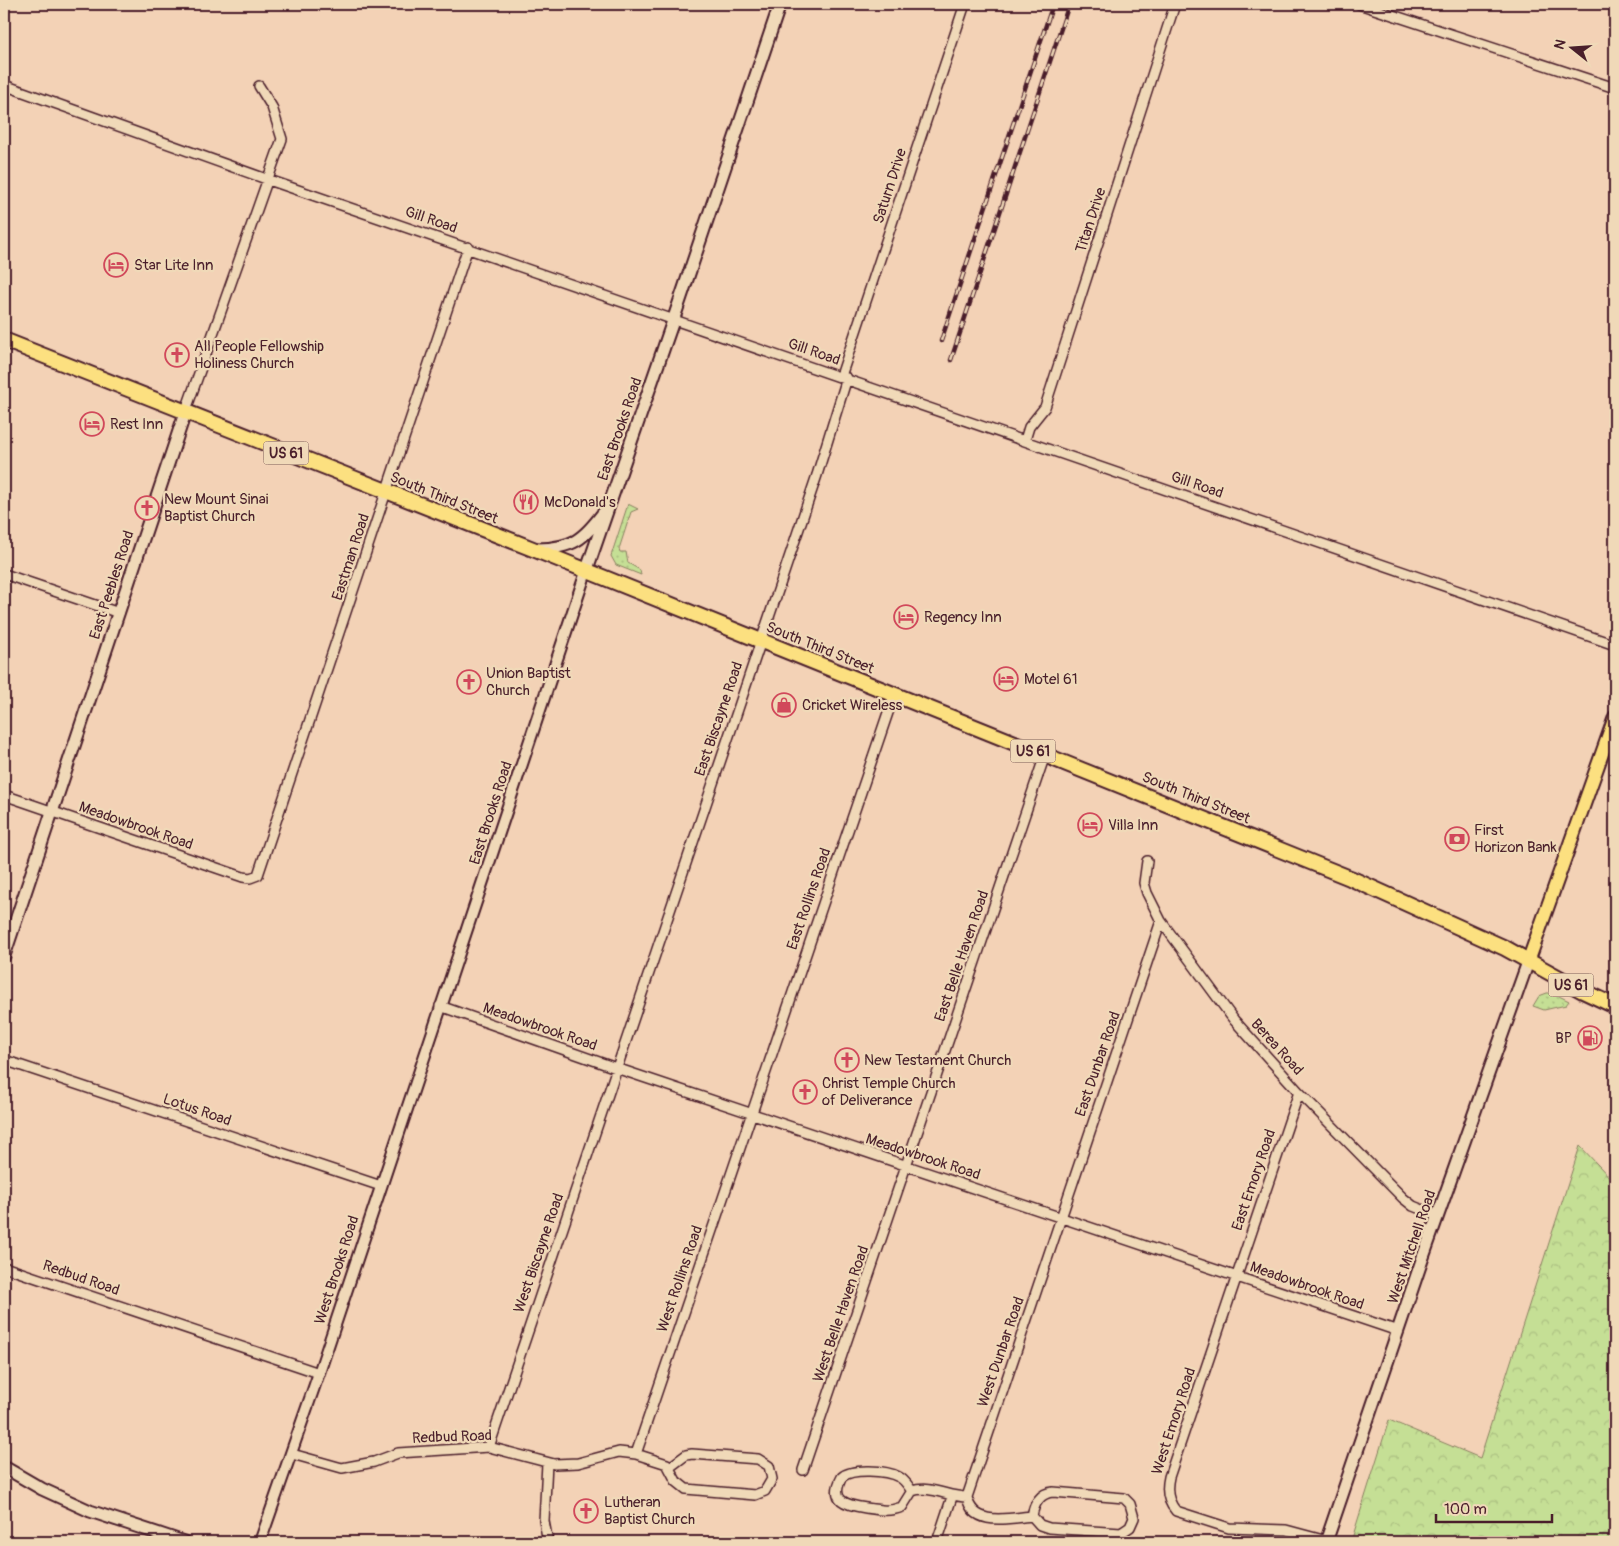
<svg xmlns="http://www.w3.org/2000/svg" width="1619" height="1546" font-family="Pangolin,sans-serif">
  <style>
    .grass { fill: url(#grass-dots); stroke: #887f60 }
    .forest { fill: url(#forest-crowns); stroke: #887f60 }
    .lines { fill: none; stroke-linecap: round; stroke-linejoin: round }
    .minor-casing { stroke: #4a1f2b; stroke-width: 12 }
    .tertiary-casing { stroke: #4a1f2b; stroke-width: 14 }
    .secondary-casing { stroke: #4a1f2b; stroke-width: 15 }
    .primary-casing { stroke: #4a1f2b; stroke-width: 16 }
    .trunk-casing { stroke: #4a1f2b; stroke-width: 18 }
    .minor { stroke: #f0d9b8; stroke-width: 9 }
    .tertiary { stroke: #f0d9b8; stroke-width: 10 }
    .secondary { stroke: #f0d9b8; stroke-width: 11 }
    .primary { stroke: #fce080; stroke-width: 12 }
    .trunk { stroke: #fce080; stroke-width: 14 }
    .rail-casing { stroke: #4a1f2b; stroke-width: 4.5 }
    .rail { stroke: #f0d9b8; stroke-width: 2.5; stroke-dasharray: 8; stroke-linecap: butt }
    .labels { text-anchor: middle; dominant-baseline: central; stroke-width: 4.5; stroke-linejoin: round; paint-order: stroke }
    .shield { fill: #f0d9b8; stroke: #7c5755; stroke-width: 1 }
    .shield-label { font-size: 14px; font-weight: bold; fill: #4a1f2b }
    .street-label { font-size: 15px; fill: #4a1f2b; stroke: #f0d9b8 }
    .poi-label { font-size: 15px; fill: #4a1f2b; stroke: #f0d9b8; text-anchor: start }
  </style>
  <defs>
    <pattern id="grass-dots" width="8" height="8" patternUnits="userSpaceOnUse" patternTransform="scale(1.25)"><rect width="8" height="8" fill="#c5df95"/><path d="M2 2h.1M6 6h.1" fill="none" stroke="#abbf81" stroke-width="1.8" stroke-linecap="round"/></pattern>
    <pattern id="forest-crowns" width="20" height="18" patternUnits="userSpaceOnUse" patternTransform="scale(1.25)"><rect width="20" height="18" fill="#c5df95"/><path d="M2 6a3 3 0 1 1 6 0M12 15a3 3 0 1 1 6 0" fill="none" stroke="#abbf81"/></pattern>
  </defs>
  <rect width="100%" height="100%" fill="#f3d2b6"/>
  <filter id="ink" filterUnits="userSpaceOnUse"><feTurbulence type="fractalNoise" baseFrequency=".02" numOctaves="2"/><feDisplacementMap in="SourceGraphic" scale="10" xChannelSelector="R" yChannelSelector="G"/><feConvolveMatrix kernelMatrix="1 2 1 2 8 2 1 2 1" color-interpolation-filters="sRGB"/></filter>
  <g filter="url(#ink)">
    <path class="grass" d="M628,504L638,509L631,512L619,549L620,552H626L628,563L640,570L641,575L616,565L611,556Z
      M1547,993H1553L1569,1001L1566,1005L1544,1010L1533,1006L1539,996Z"/>
    <path class="forest" d="M1580,1146L1615,1183V1542H1351L1389,1420L1480,1458Z"/>
    <g class="lines">
      <g class="minor-casing">
        <path id="minor" d="M1359,4L1615,88
          M4,85L269,180L1615,645
          M841,376L965,4
          M185,413L282,139L272,107L259,86
          M1025,440L1029,427L1045,407L1175,4
          M4,574L119,613
          M4,795L243,877L250,878L258,875L468,247
          M1147,861L1144,883L1147,893L1161,921L1234,1020L1299,1092L1403,1198L1413,1206L1438,1216
          M440,1006L616,1068L1398,1331
          M4,1060L381,1186
          M1299,1092L1169,1477C1166,1490 1167,1501 1176,1511L1229,1528L1286,1530L1327,1541
          M4,1267L319,1373
          M489,1447L817,475L847,378
          M292,1454L342,1468L374,1462L398,1453L489,1447L554,1464L578,1463L619,1452L636,1454L667,1464L676,1481L686,1489L755,1495L765,1491L772,1479L769,1466L758,1459L692,1454L686,1455L670,1467
          M636,1454L894,695
          M547,1463L544,1521L548,1542
          M803,1470L1045,755
          M912,1491C908,1486 905,1480 899,1477C886,1470 852,1468 842,1477C829,1501 846,1505 866,1508C879,1510 890,1512 902,1507L912,1491C931,1485 947,1497 967,1497C973,1528 1009,1518 1032,1516L1040,1525L1049,1528L1121,1533L1130,1527L1134,1518L1130,1504L1124,1498L1053,1492C1040,1493 1034,1504 1032,1516
          M967,1497L1161,921
          M937,1542L952,1497"/>
      </g>
      <g class="tertiary-casing">
        <path id="tertiary" d="M260,1542L319,1373L586,572"/>
      </g>
      <g class="secondary-casing">
        <path id="secondary" d="M537,549C573,548 583,540 604,512
          M586,572L674,318L780,4
          M4,956L185,413
          M4,1467L42,1489L90,1511L184,1542
          M1326,1542L1422,1260L1528,962"/>
      </g>
      <g class="primary-casing">
        <path id="primary" d="M1528,962L1615,717"/>
      </g>
      <g class="trunk-casing">
        <path id="trunk" d="M4,340L533,549L1350,878L1505,948L1583,991L1615,1006"/>
      </g>
      <use href="#minor" class="minor"/>
      <use href="#tertiary" class="tertiary"/>
      <use href="#secondary" class="secondary"/>
      <use href="#primary" class="primary"/>
      <use href="#trunk" class="trunk"/>
      <g class="rail-casing">
        <path id="rail" d="M941,341L1053,4
          M951,360L1069,4"/>
      </g>
      <use href="#rail" class="rail"/>
    </g>
  </g>
  <defs>
    <g id="hotel-ring" transform="scale(1.25)"><circle r="9.5" fill="#f0d9b8" stroke="#d1495b" stroke-width="1.5"/><path d="M-6-4.5h1.5V1H6V5H4.5V3h-9V5H-6ZM-4 0a1.8 1.8 0 1 1 3.6 0ZM.5 0V-2.5h3Q6-2.5 6 0Z" fill="#d1495b"/></g>
    <g id="church-ring" transform="scale(1.25)"><circle r="9.5" fill="#f0d9b8" stroke="#d1495b" stroke-width="1.5"/><path d="M-1.2-6h2.4v3.5h3.3v2.4h-3.3V6h-2.4V-.1h-3.3v-2.4h3.3Z" fill="#d1495b"/></g>
    <g id="restaurant-ring" transform="scale(1.25)"><circle r="9.5" fill="#f0d9b8" stroke="#d1495b" stroke-width="1.5"/><path d="M-5-6h1v4h1v-4h1v4h1v-4h1v5L-1.5 .5V6h-2V.5L-5-1ZM5-6V6H3V1.5H1.5Q1.5-4 5-6Z" fill="#d1495b"/></g>
    <g id="shop-ring" transform="scale(1.25)"><circle r="9.5" fill="#f0d9b8" stroke="#d1495b" stroke-width="1.5"/><path d="M-5-2.5h2.3a2.7 3.5 0 0 1 5.4 0H5L5.5 6h-11ZM-1.5-2.5h3a1.5 2.3 0 0 0-3 0Z" fill="#d1495b"/></g>
    <g id="bank-ring" transform="scale(1.25)"><circle r="9.5" fill="#f0d9b8" stroke="#d1495b" stroke-width="1.5"/><path d="M-6-4H6V4H-6ZM0-2.3a2.3 2.3 0 1 0 0 4.6a2.3 2.3 0 1 0 0-4.6Z" fill="#d1495b"/></g>
    <g id="fuel-ring" transform="scale(1.25)"><circle r="9.5" fill="#f0d9b8" stroke="#d1495b" stroke-width="1.5"/><path d="M-5.5-6h7V0h2V4h1.3V-2.5L3-4.5l.8-.8L6-3V5H2.5V1h-1V6h-7ZM-4.2-4.7v3.2H.2V-4.7Z" fill="#d1495b"/></g>
  </defs>
  <g fill-rule="evenodd">
    <use href="#hotel-ring" x="116" y="265"/>
    <use href="#church-ring" x="177" y="355"/>
    <use href="#hotel-ring" x="92" y="424"/>
    <use href="#restaurant-ring" x="526" y="502"/>
    <use href="#church-ring" x="147" y="508"/>
    <use href="#hotel-ring" x="906" y="617"/>
    <use href="#hotel-ring" x="1006" y="679"/>
    <use href="#church-ring" x="469" y="682"/>
    <use href="#shop-ring" x="784" y="705"/>
    <use href="#hotel-ring" x="1090" y="825"/>
    <use href="#bank-ring" x="1457" y="839"/>
    <use href="#fuel-ring" x="1590" y="1038"/>
    <use href="#church-ring" x="847" y="1060"/>
    <use href="#church-ring" x="805" y="1092"/>
    <use href="#church-ring" x="586" y="1511"/>
  </g>
  <g class="labels">
    <g class="shield">
      <rect x="263.5" y="441.5" width="45" height="23" rx="4"/>
      <rect x="1010.5" y="739.5" width="45" height="23" rx="4"/>
      <rect x="1548.5" y="973.5" width="45" height="23" rx="4"/>
    </g>
    <g class="shield-label">
      <text x="286" y="453">US 61</text>
      <text x="1033" y="751">US 61</text>
      <text x="1571" y="985">US 61</text>
    </g>
    <g class="street-label">
      <text transform="translate(890 186) rotate(-72)">Saturn Drive</text>
      <text transform="translate(431 220) rotate(19)">Gill Road</text>
      <text transform="translate(1091 220) rotate(-72)">Titan Drive</text>
      <text transform="translate(814 352) rotate(19)">Gill Road</text>
      <text transform="translate(620 429) rotate(-71)">East Brooks Road</text>
      <text transform="translate(1197 485) rotate(19)">Gill Road</text>
      <text transform="translate(444 498) rotate(22)">South Third Street</text>
      <text transform="translate(351 557) rotate(-72)">Eastman Road</text>
      <text transform="translate(112 585) rotate(-72)">East Peebles Road</text>
      <text transform="translate(820 648) rotate(22)">South Third Street</text>
      <text transform="translate(719 719) rotate(-71)">East Biscayne Road</text>
      <text transform="translate(1196 798) rotate(22)">South Third Street</text>
      <text transform="translate(491 813) rotate(-72)">East Brooks Road</text>
      <text transform="translate(136 826) rotate(19)">Meadowbrook Road</text>
      <text transform="translate(809 899) rotate(-71)">East Rollins Road</text>
      <text transform="translate(962 956) rotate(-71)">East Belle Haven Road</text>
      <text transform="translate(540 1027) rotate(19)">Meadowbrook Road</text>
      <text transform="translate(1277 1047) rotate(48)">Berea Road</text>
      <text transform="translate(1098 1064) rotate(-71)">East Dunbar Road</text>
      <text transform="translate(197 1110) rotate(19)">Lotus Road</text>
      <text transform="translate(923 1157) rotate(18)">Meadowbrook Road</text>
      <text transform="translate(1254 1180) rotate(-71)">East Emory Road</text>
      <text transform="translate(1412 1247) rotate(-71)">West Mitchell Road</text>
      <text transform="translate(539 1253) rotate(-71)">West Biscayne Road</text>
      <text transform="translate(337 1270) rotate(-72)">West Brooks Road</text>
      <text transform="translate(81 1278) rotate(19)">Redbud Road</text>
      <text transform="translate(680 1279) rotate(-71)">West Rollins Road</text>
      <text transform="translate(1307 1286) rotate(19)">Meadowbrook Road</text>
      <text transform="translate(841 1314) rotate(-71)">West Belle Haven Road</text>
      <text transform="translate(1001 1352) rotate(-71)">West Dunbar Road</text>
      <text transform="translate(1174 1421) rotate(-72)">West Emory Road</text>
      <text transform="translate(452 1437) rotate(-2)">Redbud Road</text>
    </g>
    <g class="poi-label">
      <text x="134" y="265">Star Lite Inn</text>
      <text x="194" y="346">All People Fellowship<tspan x="194" dy="17">Holiness Church</tspan></text>
      <text x="110" y="424">Rest Inn</text>
      <text x="164" y="499">New Mount Sinai<tspan x="164" dy="17">Baptist Church</tspan></text>
      <text x="544" y="502">McDonald's</text>
      <text x="924" y="617">Regency Inn</text>
      <text x="486" y="673">Union Baptist<tspan x="486" dy="17">Church</tspan></text>
      <text x="1024" y="679">Motel 61</text>
      <text x="802" y="705">Cricket Wireless</text>
      <text x="1108" y="825">Villa Inn</text>
      <text x="1474" y="830">First<tspan x="1474" dy="17">Horizon Bank</tspan></text>
      <text x="1572" y="1038" text-anchor="end">BP</text>
      <text x="864" y="1060">New Testament Church</text>
      <text x="822" y="1083">Christ Temple Church<tspan x="822" dy="17">of Deliverance</tspan></text>
      <text x="604" y="1502">Lutheran<tspan x="604" dy="17">Baptist Church</tspan></text>
    </g>
  </g>
  <rect width="1619" height="1546" fill="none" stroke="#f0d9b8" stroke-width="20"/>
  <rect x="10" y="10" width="1599" height="1526" fill="none" stroke="#4a1f2b" stroke-width="2" filter="url(#ink)"/>
  <g transform="translate(1572 48) rotate(287)" stroke="#f0d9b8" stroke-width="4" paint-order="stroke">
  <path d="M0-4L9 19L0 12L-9 19Z" fill="#4a1f2b"/>
  <text y="-8" font-size="14" font-weight="bold" text-anchor="middle" fill="#4a1f2b">N</text>
  </g>
  <path d="M1436 1514v8h116v-8" fill="none" stroke="#4a1f2b" stroke-width="2.5"/>
  <text x="1444" y="1514" font-size="15" fill="#4a1f2b" stroke="#f0d9b8" stroke-width="4" paint-order="stroke">100 m</text>
</svg>
